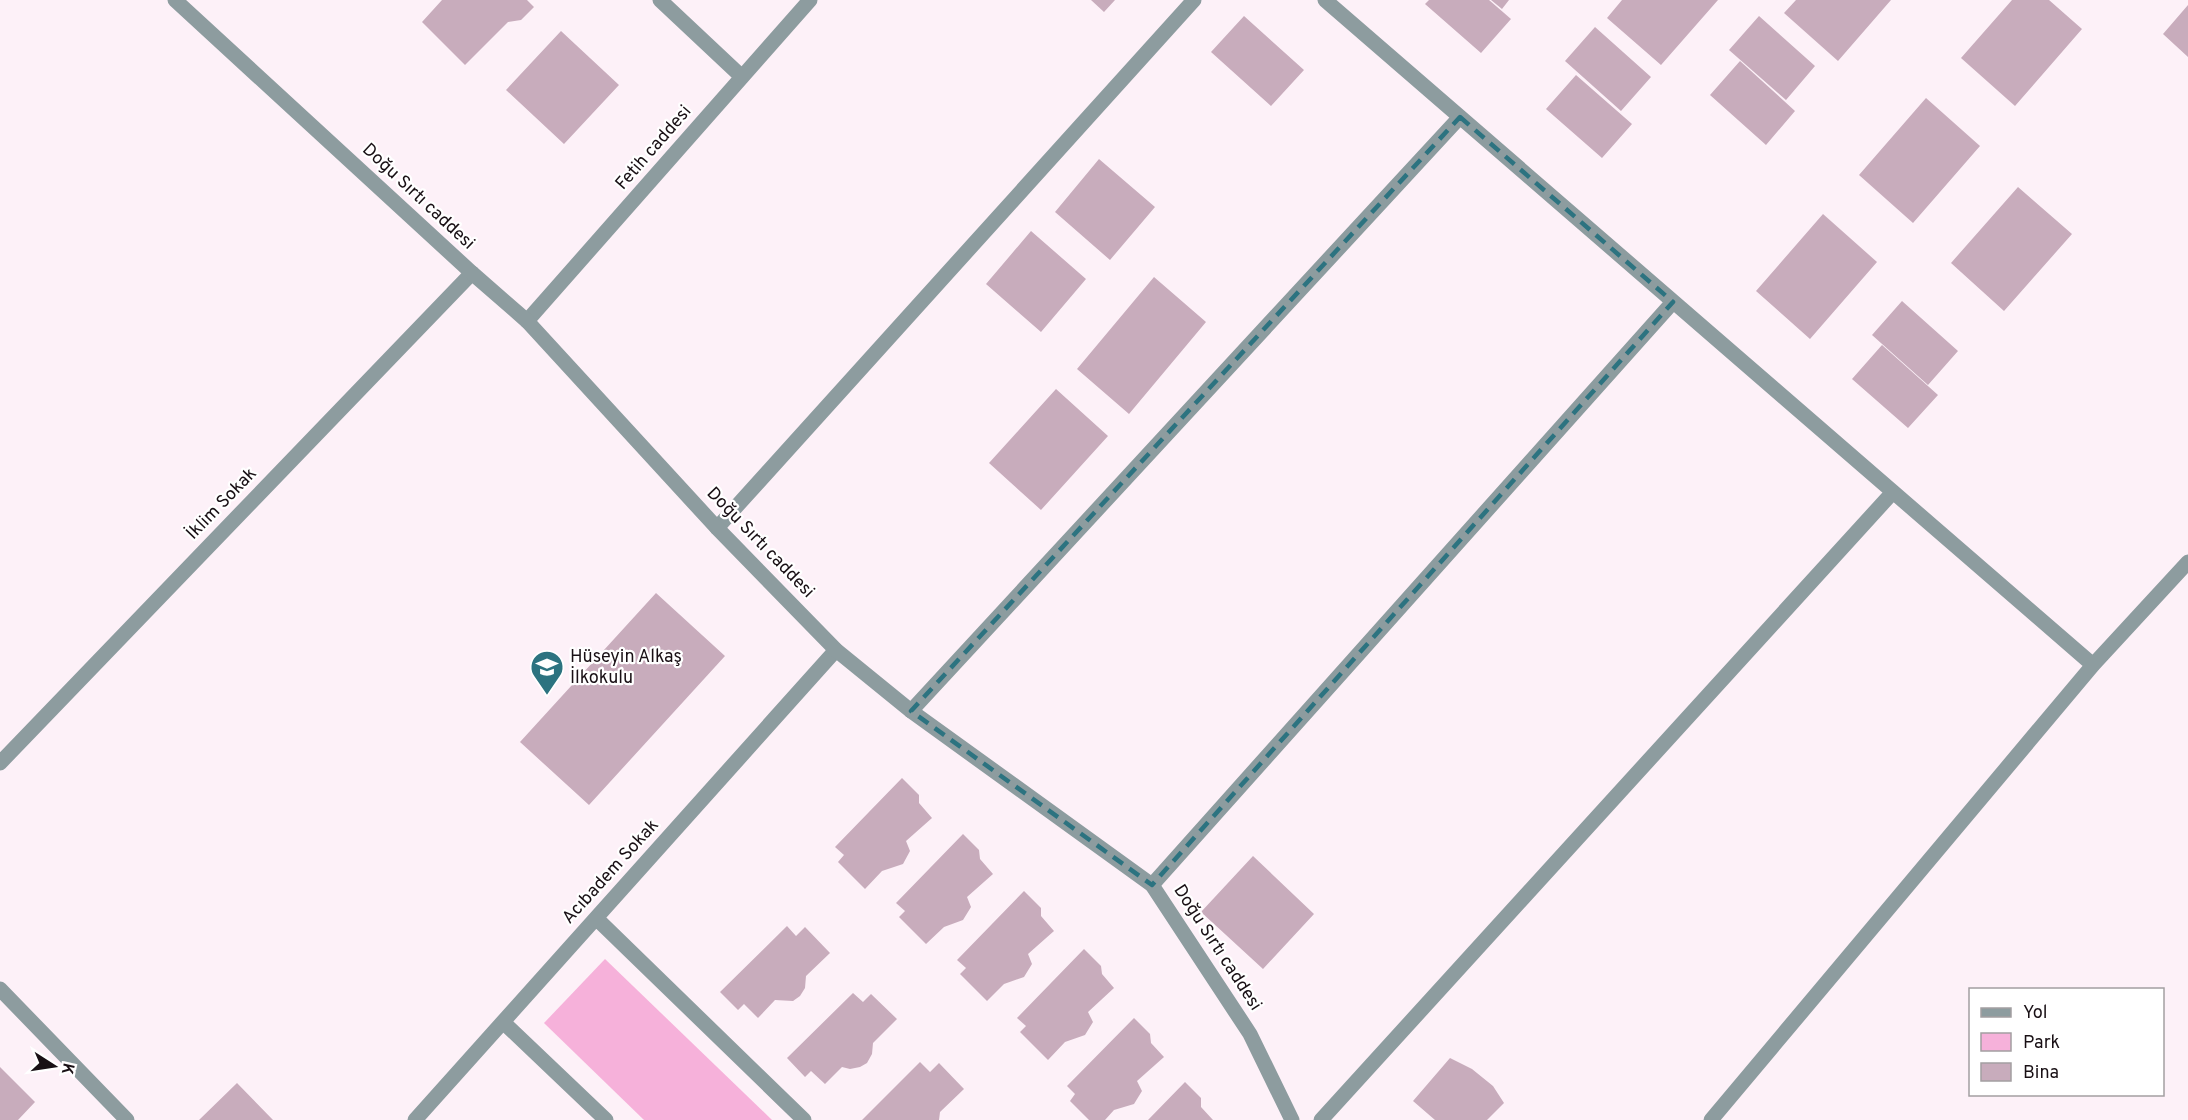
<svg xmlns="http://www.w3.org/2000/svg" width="2188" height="1120" font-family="Overpass,sans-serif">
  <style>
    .green { fill: #f6b1da }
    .building { fill: #c8acbc }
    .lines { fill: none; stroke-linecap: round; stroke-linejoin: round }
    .minor { stroke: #8d9c9f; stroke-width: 15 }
    .tertiary { stroke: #8d9c9f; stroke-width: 15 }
    .marked { fill: none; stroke: #2c7380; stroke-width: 4.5; stroke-dasharray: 12 8; stroke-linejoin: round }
    .labels { text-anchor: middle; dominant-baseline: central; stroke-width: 4.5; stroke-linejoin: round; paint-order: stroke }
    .street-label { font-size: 18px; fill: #191015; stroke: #fff }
    .poi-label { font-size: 18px; fill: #191015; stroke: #fff; text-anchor: start }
  </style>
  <rect width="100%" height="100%" fill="#fdf1f8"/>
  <path class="green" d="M605,959L772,1120H644L544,1023Z"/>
  <path class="building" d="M442,0H527L534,7L521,20L508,22L465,65L422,22Z
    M1091,0H1115L1104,12Z
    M1429,0H1489L1511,19L1481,53L1425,4Z
    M1491,0H1509L1502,9Z
    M1622,0H1718L1661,65L1607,18Z
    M1796,0H1891L1838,61L1784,13Z
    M2012,0H2049L2082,29L2015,106L1961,58Z
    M2188,5V57L2163,34Z
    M1244,16L1304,70L1271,106L1211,52Z
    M1759,16L1815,66L1786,100L1729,50Z
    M1595,27L1651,77L1621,111L1565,61Z
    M561,31L619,85L564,144L506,90Z
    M1740,61L1795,111L1766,145L1710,95Z
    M1576,75L1632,124L1602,158L1546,109Z
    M1926,98L1980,146L1913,223L1859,175Z
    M1099,159L1155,207L1110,260L1055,212Z
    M2018,187L2072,234L2004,311L1951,263Z
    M1823,214L1877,262L1810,339L1756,291Z
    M1031,231L1086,279L1041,332L986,284Z
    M1154,277L1206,322L1129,414L1077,369Z
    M1902,301L1958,351L1928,385L1872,335Z
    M1882,345L1938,395L1908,428L1852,379Z
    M1056,389L1108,436L1041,510L989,463Z
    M656,593L725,656L589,805L520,742Z
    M902,778L919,795V803L932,818L906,841L910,851L903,864L882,871L865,889L838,862L844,855L835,847Z
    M963,834L979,850L980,859L993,874L967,897L971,907L963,920L944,927L926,944L899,917L905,911L896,903Z
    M1253,856L1314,914L1263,969L1201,912Z
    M1024,891L1041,908V916L1054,931L1028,954L1032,964L1024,977L1004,984L987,1001L960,974L966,968L957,960Z
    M787,926L796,936L805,927L830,953L806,976L805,988L800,996L793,1001L775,1000L758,1018L744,1004L738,1010L720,992Z
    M1084,949L1101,966L1102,974L1114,988L1088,1012L1093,1022L1085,1035L1065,1042L1048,1060L1020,1032L1026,1026L1017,1018Z
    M853,993L863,1002L871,994L897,1019L873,1043L872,1054L867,1063L860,1067L850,1069L842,1067L825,1084L811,1071L805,1077L787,1058Z
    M1134,1018L1150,1034L1151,1043L1164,1057L1137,1081L1142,1091L1134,1104L1114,1110L1105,1120H1089L1070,1101L1075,1094L1067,1086Z
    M1450,1058L1472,1069L1493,1086L1504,1103L1487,1120H1435L1413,1101Z
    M920,1062L930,1072L939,1063L964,1089L940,1112L939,1120H862Z
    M0,1067L35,1102L18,1120H0Z
    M1185,1082L1201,1098V1107L1213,1120H1148Z
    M237,1083L273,1120H199Z"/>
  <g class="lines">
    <path class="minor" d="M660,0L742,77
      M1325,0L2093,665
      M527,321L810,0
      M717,528L1194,0
      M911,711L1460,117
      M0,763L472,273
      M1152,885L1673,302
      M596,918L804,1120
      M0,989L127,1120
      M503,1022L606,1120
      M415,1120L836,650
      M1321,1120L1893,492
      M1711,1120L2093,665L2188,562"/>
    <path class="tertiary" d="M175,0L472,273L527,321L717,528L836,650L911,711L1152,885L1250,1034L1292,1120"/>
  </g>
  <path class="marked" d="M1460,117L1673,302L1152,885L911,711Z"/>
  <defs>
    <g id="school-pin" transform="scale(1.725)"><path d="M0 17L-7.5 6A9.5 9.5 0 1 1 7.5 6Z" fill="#2c7380" stroke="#fff"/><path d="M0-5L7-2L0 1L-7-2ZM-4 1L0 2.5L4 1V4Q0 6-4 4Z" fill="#fff"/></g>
  </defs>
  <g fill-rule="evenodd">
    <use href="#school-pin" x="547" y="667"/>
  </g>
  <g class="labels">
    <g class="street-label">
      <text transform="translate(654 148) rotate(-49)">Fetih caddesi</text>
      <text transform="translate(418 197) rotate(43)">Doğu Sırtı caddesi</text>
      <text transform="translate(222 504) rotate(-46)">İklim Sokak</text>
      <text transform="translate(760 543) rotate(46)">Doğu Sırtı caddesi</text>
      <text transform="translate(611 872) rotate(-48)">Acıbadem Sokak</text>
      <text transform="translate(1217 948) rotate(57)">Doğu Sırtı caddesi</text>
    </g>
    <g class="poi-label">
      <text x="570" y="657">Hüseyin Alkaş<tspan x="570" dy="21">İlkokulu</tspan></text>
    </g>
  </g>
  <rect x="1969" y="988" width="195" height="108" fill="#ffffff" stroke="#a39fa1" stroke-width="1.5"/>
  <rect x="1981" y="1008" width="30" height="9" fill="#8d9c9f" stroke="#a39fa1" stroke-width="1.5"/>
  <text x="2023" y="1018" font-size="18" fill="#191015">Yol</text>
  <rect x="1981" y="1033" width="30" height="18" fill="#f6b1da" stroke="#a39fa1" stroke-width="1.5"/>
  <text x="2023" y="1048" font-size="18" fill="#191015">Park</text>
  <rect x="1981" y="1063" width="30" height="18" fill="#c8acbc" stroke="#a39fa1" stroke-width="1.5"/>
  <text x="2023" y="1078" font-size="18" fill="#191015">Bina</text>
  <g transform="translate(54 1066) rotate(102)" stroke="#ffffff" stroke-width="4.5" paint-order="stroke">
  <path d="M0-4.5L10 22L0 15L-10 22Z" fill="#191015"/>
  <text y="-9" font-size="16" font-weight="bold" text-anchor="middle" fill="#191015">K</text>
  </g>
</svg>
